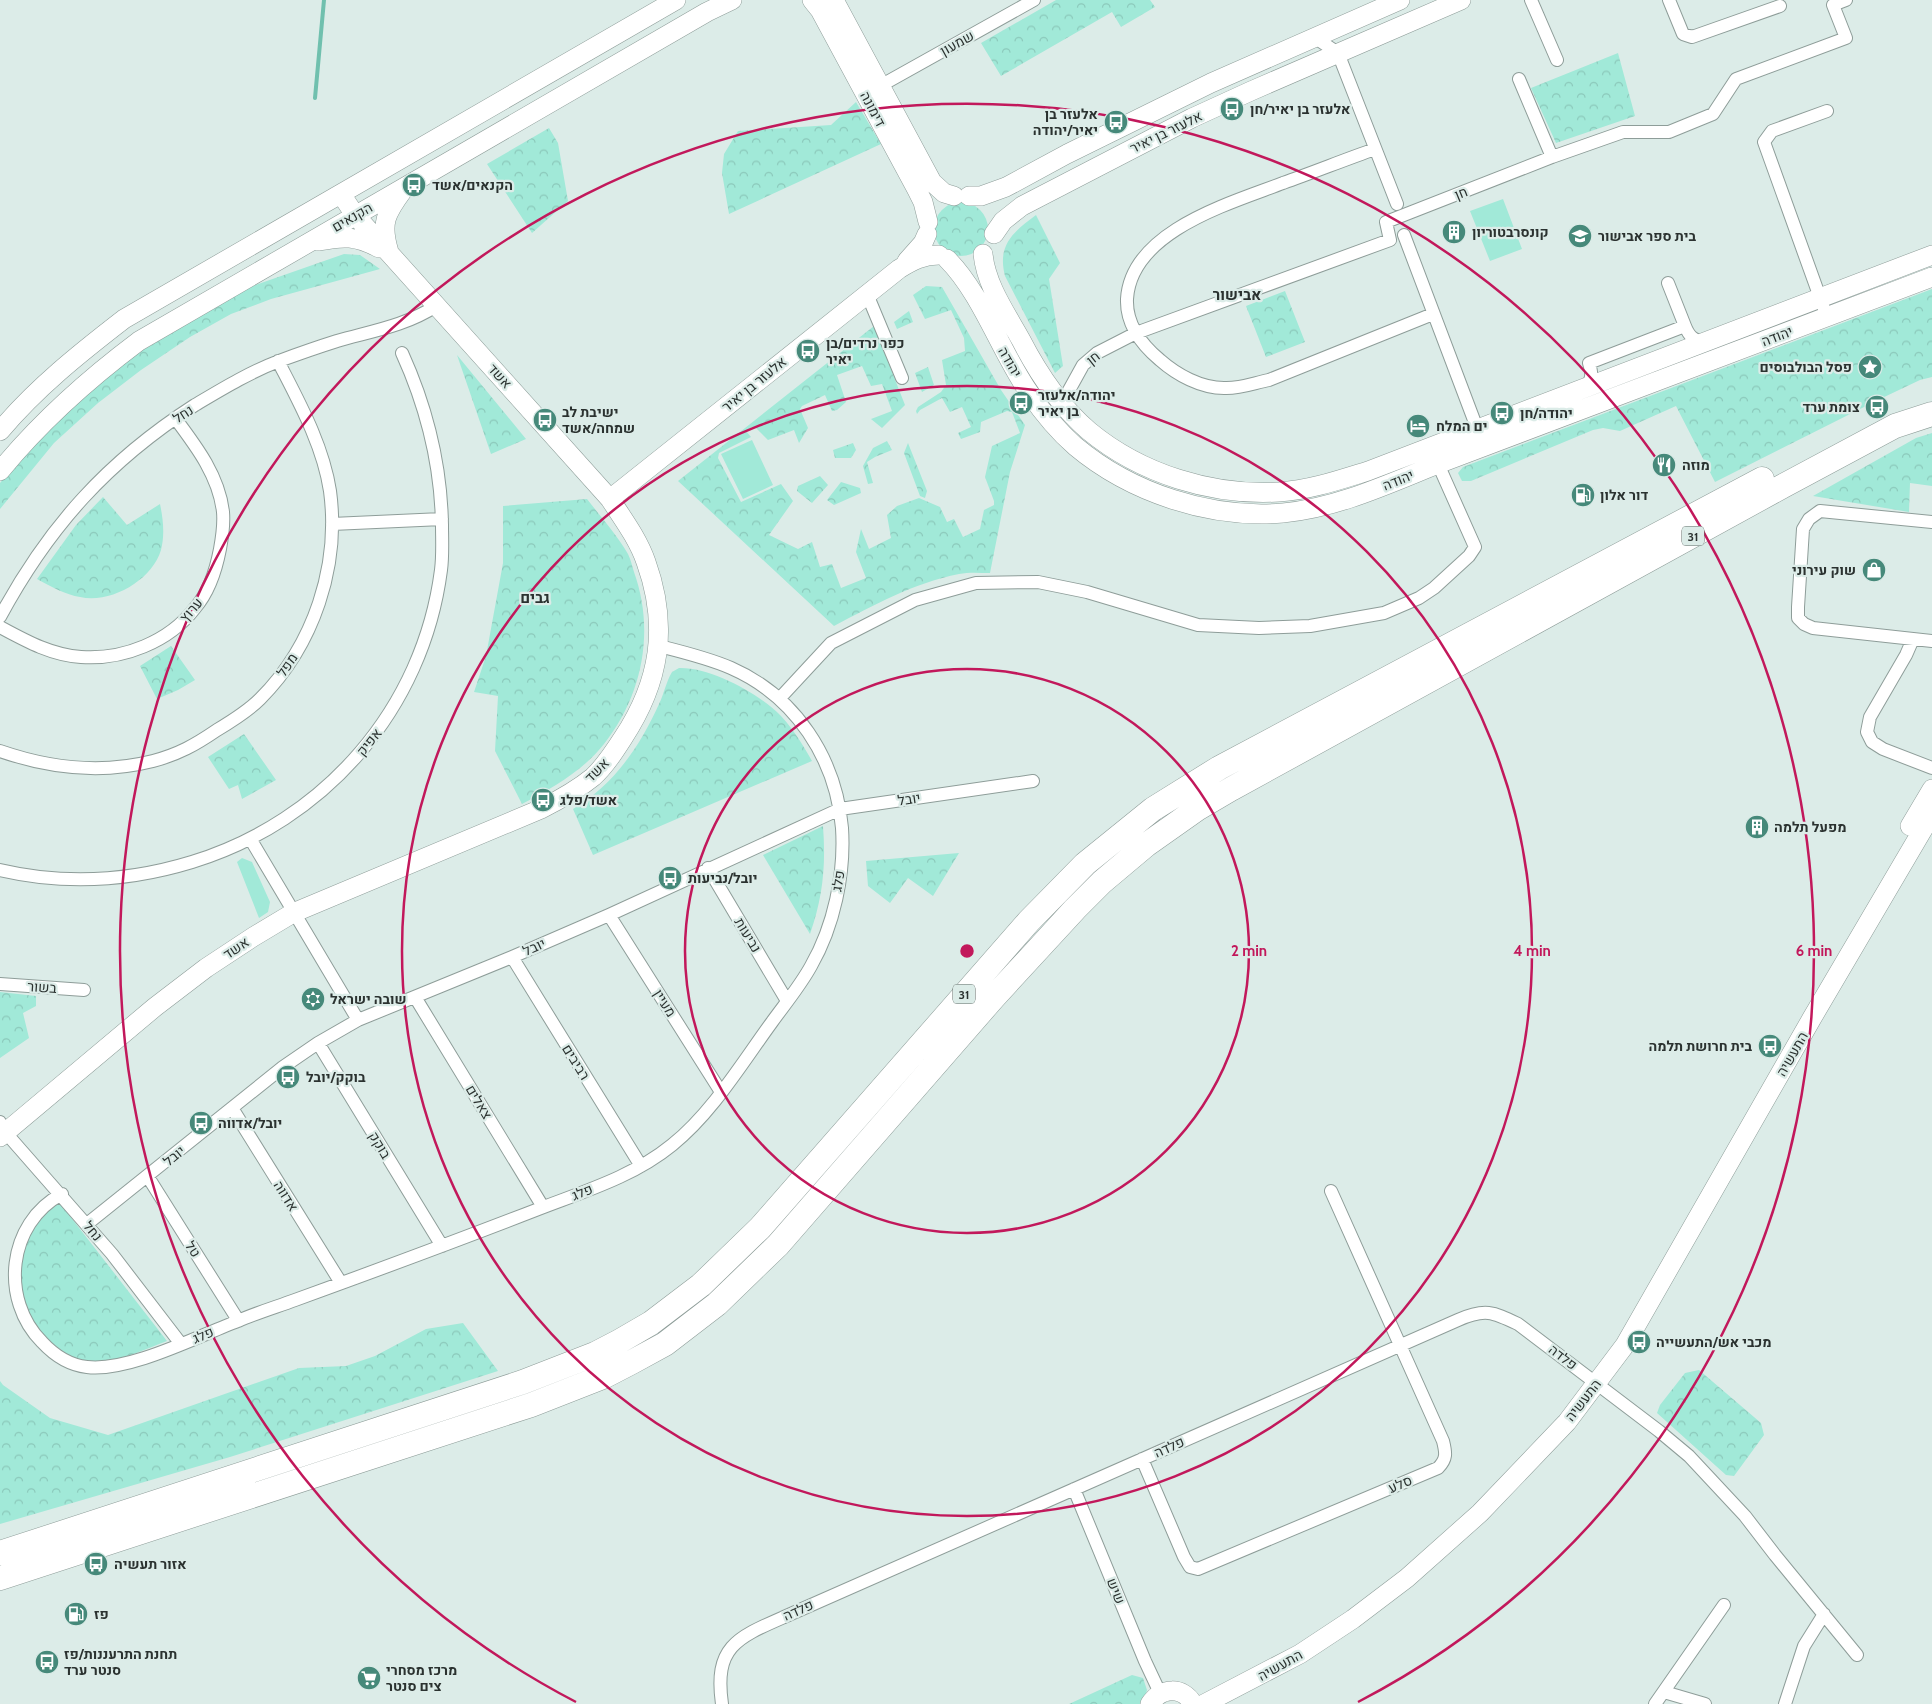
<svg xmlns="http://www.w3.org/2000/svg" width="1932" height="1704" font-family="Cabin,Heebo,sans-serif">
  <style>
    .grass { fill: #a1e9d8 }
    .forest { fill: url(#forest-crowns) }
    .lines { fill: none; stroke-linecap: round; stroke-linejoin: round }
    .stream { stroke: #70c0ae; stroke-width: 4 }
    .street-casing { stroke: #8e9d99; stroke-width: 14 }
    .secondary-casing { stroke: #8e9d99; stroke-width: 20 }
    .highway-casing { stroke: #8e9d99; stroke-width: 25 }
    .street { stroke: #fff; stroke-width: 12 }
    .secondary { stroke: #fff; stroke-width: 19 }
    .highway { stroke: #fff; stroke-width: 24 }
    .ring { fill: none; stroke: #c2185b; stroke-width: 2.5 }
    .labels { text-anchor: middle; dominant-baseline: central; stroke-width: 4.5; stroke-linejoin: round; paint-order: stroke }
    .shield { fill: #dcece8; stroke: #606a67; stroke-width: 1 }
    .shield-label { font-size: 12px; font-weight: bold; fill: #2b3230 }
    .street-label { font-size: 14px; fill: #2b3230; stroke: #dcece8 }
    .poi-label { font-size: 14px; font-weight: bold; fill: #2b3230; stroke: #dcece8; text-anchor: start }
    .neighbourhood-label { font-size: 15px; font-weight: bold; fill: #2b3230; stroke: #dcece8 }
    .centre { fill: #c2185b; stroke: #dcece8; stroke-width: 2.5 }
    .ring-label { font-size: 15px; text-anchor: middle; font-weight: bold; fill: #c2185b; stroke: #dcece8; stroke-width: 4.5; stroke-linejoin: round; paint-order: stroke }
  </style>
  <defs>
    <pattern id="forest-crowns" width="20" height="18" patternUnits="userSpaceOnUse" patternTransform="scale(1.25)"><rect width="20" height="18" fill="#a1e9d8"/><path d="M2 6a3 3 0 1 1 6 0M12 15a3 3 0 1 1 6 0" fill="none" stroke="#8bc8ba"/></pattern>
  </defs>
  <rect width="100%" height="100%" fill="#dcece8"/>
  <path class="grass" d="M1503,199L1522,249L1490,261L1470,211Z
    M752,440L773,485L743,499L721,454Z
    M242,858L252,862L270,902L268,912L259,918L237,862Z"/>
  <path class="forest" d="M1056,0H1150L1155,7L1121,27L1112,12L1001,76L981,43Z
    M1618,53L1635,116L1556,143L1531,88Z
    M856,102L881,144L729,214L722,173L724,154L738,131L831,125Z
    M549,128L558,143L568,201L532,233L487,164Z
    M934 229a27 27 0 1 1 54 0a27 27 0 1 1-54 0Z
    M1036,215L1060,263L1049,279L1063,366L1055,373L1005,276C997,245 1013,232 1036,215Z
    M344,254L360,255L380,269L271,299L231,314L190,337L141,370L98,403L54,443L0,509V483L5,477L45,432L90,391L133,356L247,288Z
    M926,286L942,287L1001,390L1025,425L1010,472L990,573C980,573 969,572 959,574C914,583 874,605 834,626L678,481L874,326L905,405L882,428L871,419L892,411L882,384L871,386L862,366L837,375L846,402L837,410L832,411L825,395L802,406L800,409L808,428L799,443L794,430L768,440L756,428L752,427L746,431L751,437L719,453L718,458L741,502L781,484L793,501L769,535L798,549L812,542L820,567L832,564L841,588L866,578L856,552L861,529L869,549L891,538L887,515L897,506L919,498L940,507L947,522L954,519L963,537L980,529L984,510L994,505V501L985,477L992,446L1020,433L1012,412L1007,411L981,422L980,432L961,439L958,433L971,427L962,407L950,412L942,398L920,410L917,414L916,411L918,407L941,392L946,385L942,360L965,351L964,338L951,310L925,319L913,295Z
    M1932,289V377L1920,380L1880,399L1715,482L1676,406L1620,431L1603,428L1593,430L1471,481H1462L1458,473L1463,467Z
    M1285,291L1305,342L1266,357L1246,306Z
    M909,311L913,322L897,329L894,322Z
    M457,355L526,439L491,454Z
    M928,367L934,385L922,392L915,373Z
    M1932,433V486L1910,483L1909,512L1813,496L1916,438Z
    M887,441L892,450L875,457L867,462L873,483L868,484L863,466L873,448Z
    M853,443L856,450L851,458H835L833,450Z
    M908,443L927,491L925,498L920,496L904,453Z
    M820,476L828,485L812,503L797,491L798,486Z
    M841,482L860,488L861,493L834,505L827,500Z
    M103,497L127,525L160,504C163,518 165,535 161,550C152,580 111,604 80,597C66,595 50,586 37,579L76,525Z
    M587,499C601,517 617,535 628,554C631,560 632,566 634,572C655,630 643,695 604,744C583,771 552,788 522,804L495,751L498,696L474,692L486,656L503,563V506Z
    M171,646L195,680L178,690L157,699L140,666Z
    M679,668C711,667 760,694 781,716C794,730 803,745 812,761L593,855L573,809C614,785 640,746 659,704C664,694 666,682 672,672Z
    M244,734L276,780L242,799L238,785L229,789L208,757Z
    M823,826C826,865 823,897 810,934L763,855Z
    M959,853L933,896L908,878L890,903L868,886L866,861Z
    M0,992L36,996V1006L23,1013L29,1038L0,1058Z
    M59,1202L167,1341C142,1350 117,1364 90,1361C73,1360 59,1350 47,1338C8,1300 13,1233 59,1202Z
    M463,1323L498,1371L230,1457L0,1524V1381L3,1385L50,1418L108,1435L299,1368L346,1366L375,1356L426,1329Z
    M1699,1370L1761,1423L1764,1435L1734,1476L1726,1475L1657,1413L1660,1405L1685,1373Z
    M1132,1675L1143,1678L1147,1690L1143,1704H1069Z"/>
  <g class="lines">
    <path class="stream" d="M315,98L324,0"/>
    <g class="street-casing">
      <path id="street" d="M1531,0L1557,60
        M1669,0L1683,34L1692,37L1780,6
        M1314,37L1338,53L1397,204
        M1519,79L1552,157
        M880,86L1034,0
        M1827,111L1772,131L1764,142L1827,317
        M1375,149C1344,160 1314,172 1283,183C1231,203 1131,231 1127,299C1126,324 1142,345 1160,360C1177,375 1201,388 1224,388C1239,389 1254,383 1269,380L1433,314
        M1404,235L1480,436
        M1668,283L1685,326
        M867,294L902,378
        M1585,388C1593,379 1592,373 1589,363L1685,326C1689,336 1693,340 1704,342
        M1062,403L1083,365L1097,353L1136,333L1390,240L1386,222L1552,157L1623,132H1669L1713,114L1736,79L1846,38L1833,5L1846,0
        M1932,522L1820,511L1809,519L1803,529L1798,607V618L1804,624L1813,628L1932,641
        M332,524L442,519
        M0,617C49,526 108,461 195,405C222,389 250,372 279,361C298,354 318,347 337,341C372,331 405,326 436,306
        M0,627C26,641 51,655 81,657C123,660 169,642 195,608C209,592 216,570 220,549C222,538 224,523 223,512C219,476 196,446 175,418
        M1913,639L1906,655L1870,717L1867,732L1872,742L1883,749L1932,768
        M780,698L831,643L915,600L976,583L1038,582L1087,592L1198,625L1259,628L1310,626L1384,613L1419,598L1434,588L1469,556L1475,547L1438,464
        M0,751C49,768 102,774 153,761C179,754 195,745 217,730C232,721 248,711 260,699C314,645 340,566 330,491C323,445 299,402 278,361
        M251,840L358,1020
        M708,868L787,1001
        M0,870C64,885 130,881 192,862C325,821 423,709 441,570C443,555 442,540 442,525C441,464 427,408 402,353
        M609,915L721,1092
        M512,957L641,1166
        M0,984L84,990
        M415,997L543,1207
        M318,1043L442,1246
        M232,1108L341,1283
        M0,1122L6,1133L112,1254L181,1344
        M148,1177L238,1320
        M62,1194C7,1223 0,1300 42,1342C54,1355 69,1365 87,1367C129,1372 198,1336 238,1321C256,1313 276,1307 295,1300C375,1271 456,1241 536,1210C582,1192 633,1177 672,1145C712,1113 742,1063 772,1022C785,1004 800,986 811,966C834,926 845,874 842,828C836,758 795,696 731,668C708,658 683,652 659,646
        M87,1224L283,1067L318,1043L358,1020L512,957L609,915L840,809L1033,781
        M1142,1459L1184,1557L1190,1567L1198,1569L1438,1468C1447,1459 1446,1453 1443,1441L1331,1191
        M1074,1489L1145,1661L1160,1693
        M1664,1692L1705,1704
        M722,1704C714,1647 736,1638 784,1617L1458,1320C1485,1308 1493,1312 1518,1324L1659,1431L1689,1456L1745,1516L1775,1555L1857,1655
        M1655,1704L1724,1605
        M1785,1704L1804,1646L1824,1614"/>
    </g>
    <g class="secondary-casing">
      <path id="secondary" d="M812,0L820,10L917,190L923,202L928,222
        M834,0L932,182L944,193L954,196
        M969,196H981L1006,187L1067,154L1211,83L1400,0
        M994,234L1003,221L1022,206L1192,118L1251,91L1461,0
        M319,241C344,236 356,236 379,248
        M389,252C380,223 386,213 403,190
        M983,254C986,285 1006,313 1021,340C1038,373 1060,406 1089,431C1141,474 1212,496 1279,492C1310,490 1339,480 1368,471L1932,255
        M947,259C982,294 1001,353 1030,394C1043,413 1058,431 1075,446C1131,493 1210,519 1283,513C1337,508 1388,484 1438,464L1932,277
        M907,261L923,243L927,234
        M0,431C36,388 80,353 124,319L676,0
        M0,471C41,421 87,380 139,341L707,12L732,0
        M610,499L899,269C912,261 923,255 939,255
        M1910,826L1932,789
        M0,1137L155,1007L206,968L253,937L293,913L541,809C559,800 577,790 593,777C605,766 614,752 623,738C660,682 669,626 646,562C638,539 623,519 610,499L355,215L341,194
        M1150,1704C1161,1687 1183,1686 1193,1704
        M1204,1704L1300,1654L1353,1619L1407,1578L1480,1513L1567,1422L1625,1345L1812,1018L1932,814"/>
    </g>
    <g class="highway-casing">
      <path id="highway" d="M0,1553L523,1382L595,1354L620,1341L651,1323L701,1285L760,1228L1029,921L1085,864L1153,809L1219,768L1762,479
        M0,1578L531,1405L605,1376L632,1362L665,1344L717,1304L778,1245L994,997L1075,909L1102,882L1146,845L1197,809L1231,789L1783,486L1895,426L1932,414"/>
    </g>
    <use href="#street" class="street"/>
    <use href="#secondary" class="secondary"/>
    <use href="#highway" class="highway"/>
  </g>
  <g class="ring">
    <circle cx="967" cy="951" r="282"/>
    <circle cx="967" cy="951" r="565"/>
    <path d="M576 1702A847 847 0 1 1 1358 1702"/>
  </g>
  <defs>
    <g id="bus-disc" transform="scale(1.25)"><circle r="9.5" fill="#46897a" stroke="#dcece8"/><path d="M-5-6H5V4H4V6H2V4H-2V6H-4V4H-5ZM-3.5-4V0h7V-4ZM-3.5 1.2v1.5H-2V1.2ZM2 1.2v1.5H3.5V1.2Z" fill="#fff"/></g>
    <g id="building-disc" transform="scale(1.25)"><circle r="9.5" fill="#46897a" stroke="#dcece8"/><path d="M-4-6H4V6H1V3H-1V6H-4ZM-2.5-4.3h1.7v1.8h-1.7ZM.8-4.3h1.7v1.8H.8ZM-2.5-1h1.7V.8h-1.7ZM.8-1h1.7V.8H.8Z" fill="#fff"/></g>
    <g id="school-disc" transform="scale(1.25)"><circle r="9.5" fill="#46897a" stroke="#dcece8"/><path d="M0-5L7-2L0 1L-7-2ZM-4 1L0 2.5L4 1V4Q0 6-4 4Z" fill="#fff"/></g>
    <g id="sight-disc" transform="scale(1.25)"><circle r="9.5" fill="#46897a" stroke="#dcece8"/><path d="M0-6L1.8-2.2L6-1.7L2.9 1.2L3.7 5.4L0 3.3L-3.7 5.4L-2.9 1.2L-6-1.7L-1.8-2.2Z" fill="#fff"/></g>
    <g id="hotel-disc" transform="scale(1.25)"><circle r="9.5" fill="#46897a" stroke="#dcece8"/><path d="M-6-4.5h1.5V1H6V5H4.5V3h-9V5H-6ZM-4 0a1.8 1.8 0 1 1 3.6 0ZM.5 0V-2.5h3Q6-2.5 6 0Z" fill="#fff"/></g>
    <g id="restaurant-disc" transform="scale(1.25)"><circle r="9.5" fill="#46897a" stroke="#dcece8"/><path d="M-5-6h1v4h1v-4h1v4h1v-4h1v5L-1.5 .5V6h-2V.5L-5-1ZM5-6V6H3V1.5H1.5Q1.5-4 5-6Z" fill="#fff"/></g>
    <g id="fuel-disc" transform="scale(1.25)"><circle r="9.5" fill="#46897a" stroke="#dcece8"/><path d="M-5.5-6h7V0h2V4h1.3V-2.5L3-4.5l.8-.8L6-3V5H2.5V1h-1V6h-7ZM-4.2-4.7v3.2H.2V-4.7Z" fill="#fff"/></g>
    <g id="shop-disc" transform="scale(1.25)"><circle r="9.5" fill="#46897a" stroke="#dcece8"/><path d="M-5-2.5h2.3a2.7 3.5 0 0 1 5.4 0H5L5.5 6h-11ZM-1.5-2.5h3a1.5 2.3 0 0 0-3 0Z" fill="#fff"/></g>
    <g id="synagogue-disc" transform="scale(1.25)"><circle r="9.5" fill="#46897a" stroke="#dcece8"/><path d="M0-6.5L5.6 3.2H-5.6ZM0 6.5L5.6-3.2H-5.6Z" fill="#fff"/></g>
    <g id="supermarket-disc" transform="scale(1.25)"><circle r="9.5" fill="#46897a" stroke="#dcece8"/><path d="M-6-5.5h2.5l.6 2H6L4.5 2H-2.5L-4.4-4H-6ZM-1.5 3.2a1.3 1.3 0 1 0 .1 0ZM3 3.2a1.3 1.3 0 1 0 .1 0Z" fill="#fff"/></g>
  </defs>
  <g fill-rule="evenodd">
    <use href="#bus-disc" x="1232" y="109"/>
    <use href="#bus-disc" x="1116" y="122"/>
    <use href="#bus-disc" x="414" y="185"/>
    <use href="#building-disc" x="1454" y="232"/>
    <use href="#school-disc" x="1580" y="236"/>
    <use href="#bus-disc" x="808" y="351"/>
    <use href="#sight-disc" x="1870" y="367"/>
    <use href="#bus-disc" x="1021" y="403"/>
    <use href="#bus-disc" x="1877" y="407"/>
    <use href="#bus-disc" x="1502" y="413"/>
    <use href="#bus-disc" x="545" y="420"/>
    <use href="#hotel-disc" x="1418" y="426"/>
    <use href="#restaurant-disc" x="1664" y="465"/>
    <use href="#fuel-disc" x="1583" y="495"/>
    <use href="#shop-disc" x="1874" y="570"/>
    <use href="#bus-disc" x="543" y="800"/>
    <use href="#building-disc" x="1757" y="827"/>
    <use href="#bus-disc" x="670" y="878"/>
    <use href="#synagogue-disc" x="313" y="999"/>
    <use href="#bus-disc" x="1770" y="1046"/>
    <use href="#bus-disc" x="288" y="1077"/>
    <use href="#bus-disc" x="201" y="1123"/>
    <use href="#bus-disc" x="1639" y="1342"/>
    <use href="#bus-disc" x="96" y="1564"/>
    <use href="#fuel-disc" x="76" y="1614"/>
    <use href="#bus-disc" x="47" y="1662"/>
    <use href="#supermarket-disc" x="369" y="1678"/>
  </g>
  <g class="labels">
    <g class="shield">
      <rect x="1682" y="526.5" width="22" height="19" rx="4"/>
      <rect x="953" y="984.5" width="22" height="19" rx="4"/>
    </g>
    <g class="shield-label">
      <text x="1693" y="536">31</text>
      <text x="964" y="994">31</text>
    </g>
    <g class="street-label">
      <text transform="translate(957 43) rotate(-29)">שמעון</text>
      <text transform="translate(873 109) rotate(62)">דימונה</text>
      <text transform="translate(1166 132) rotate(-26)">אלעזר בן יאיר</text>
      <text transform="translate(1461 193) rotate(-22)">חן</text>
      <text transform="translate(352 217) rotate(-30)">הקנאים</text>
      <text transform="translate(1777 336) rotate(-21)">יהודה</text>
      <text transform="translate(1093 358) rotate(-38)">חן</text>
      <text transform="translate(1010 362) rotate(60)">יהודה</text>
      <text transform="translate(500 376) rotate(48)">אשד</text>
      <text transform="translate(754 384) rotate(-39)">אלעזר בן יאיר</text>
      <text transform="translate(183 414) rotate(-33)">נחל</text>
      <text transform="translate(1398 480) rotate(-22)">יהודה</text>
      <text transform="translate(191 610) rotate(-49)">ערוץ</text>
      <text transform="translate(287 665) rotate(-56)">מפל</text>
      <text transform="translate(369 742) rotate(-51)">אפיק</text>
      <text transform="translate(597 770) rotate(-45)">אשד</text>
      <text transform="translate(909 799) rotate(-8)">יובל</text>
      <text transform="translate(838 881) rotate(-81)">פלג</text>
      <text transform="translate(748 935) rotate(59)">נביעות</text>
      <text transform="translate(534 947) rotate(-24)">יובל</text>
      <text transform="translate(236 948) rotate(-34)">אשד</text>
      <text transform="translate(42 987) rotate(4)">בשור</text>
      <text transform="translate(665 1003) rotate(58)">מעיין</text>
      <text transform="translate(1792 1054) rotate(-60)">התעשיה</text>
      <text transform="translate(576 1062) rotate(58)">רביבים</text>
      <text transform="translate(479 1102) rotate(59)">צאלים</text>
      <text transform="translate(380 1145) rotate(59)">בוקק</text>
      <text transform="translate(174 1156) rotate(-39)">יובל</text>
      <text transform="translate(582 1192) rotate(-22)">פלג</text>
      <text transform="translate(286 1196) rotate(58)">אדווה</text>
      <text transform="translate(93 1231) rotate(50)">נחל</text>
      <text transform="translate(193 1249) rotate(58)">טל</text>
      <text transform="translate(203 1335) rotate(-23)">פלג</text>
      <text transform="translate(1563 1357) rotate(37)">פלדה</text>
      <text transform="translate(1583 1400) rotate(-52)">התעשיה</text>
      <text transform="translate(1169 1447) rotate(-24)">פלדה</text>
      <text transform="translate(1400 1484) rotate(-23)">סלע</text>
      <text transform="translate(1116 1591) rotate(68)">שיש</text>
      <text transform="translate(798 1610) rotate(-24)">פלדה</text>
      <text transform="translate(1280 1665) rotate(-29)">התעשיה</text>
    </g>
    <g class="poi-label">
      <text x="1250" y="109">אלעזר בן יאיר/חן</text>
      <text x="1098" y="114" text-anchor="end">אלעזר בן<tspan x="1098" dy="16">יאיר/יהודה</tspan></text>
      <text x="432" y="185">הקנאים/אשד</text>
      <text x="1472" y="232">קונסרבטוריון</text>
      <text x="1598" y="236">בית ספר אבישור</text>
      <text x="826" y="343">כפר נרדים/בן<tspan x="826" dy="16">יאיר</tspan></text>
      <text x="1852" y="367" text-anchor="end">פסל הבולבוסים</text>
      <text x="1038" y="395">יהודה/אלעזר<tspan x="1038" dy="16">בן יאיר</tspan></text>
      <text x="1860" y="407" text-anchor="end">צומת ערד</text>
      <text x="562" y="412">ישיבת לב<tspan x="562" dy="16">שמחה/אשד</tspan></text>
      <text x="1520" y="413">יהודה/חן</text>
      <text x="1436" y="426">ים המלח</text>
      <text x="1682" y="465">מוזה</text>
      <text x="1600" y="495">דור אלון</text>
      <text x="1856" y="570" text-anchor="end">שוק עירוני</text>
      <text x="560" y="800">אשד/פלג</text>
      <text x="1774" y="827">מפעל תלמה</text>
      <text x="688" y="878">יובל/נביעות</text>
      <text x="330" y="999">שובה ישראל</text>
      <text x="1752" y="1046" text-anchor="end">בית חרושת תלמה</text>
      <text x="306" y="1077">בוקק/יובל</text>
      <text x="218" y="1123">יובל/אדווה</text>
      <text x="1656" y="1342">מכבי אש/התעשייה</text>
      <text x="114" y="1564">אזור תעשיה</text>
      <text x="94" y="1614">פז</text>
      <text x="64" y="1654">תחנת התרעננות/פז<tspan x="64" dy="16">סנטר ערד</tspan></text>
      <text x="386" y="1670">מרכז מסחרי<tspan x="386" dy="16">צים סנטר</tspan></text>
    </g>
    <g class="neighbourhood-label">
      <text x="1237" y="295">אבישור</text>
      <text x="535" y="598">גבים</text>
    </g>
  </g>
  <circle cx="967" cy="951" r="8" class="centre"/>
  <g class="ring-label">
    <text x="1249" y="956">2 min</text>
    <text x="1532" y="956">4 min</text>
    <text x="1814" y="956">6 min</text>
  </g>
</svg>
